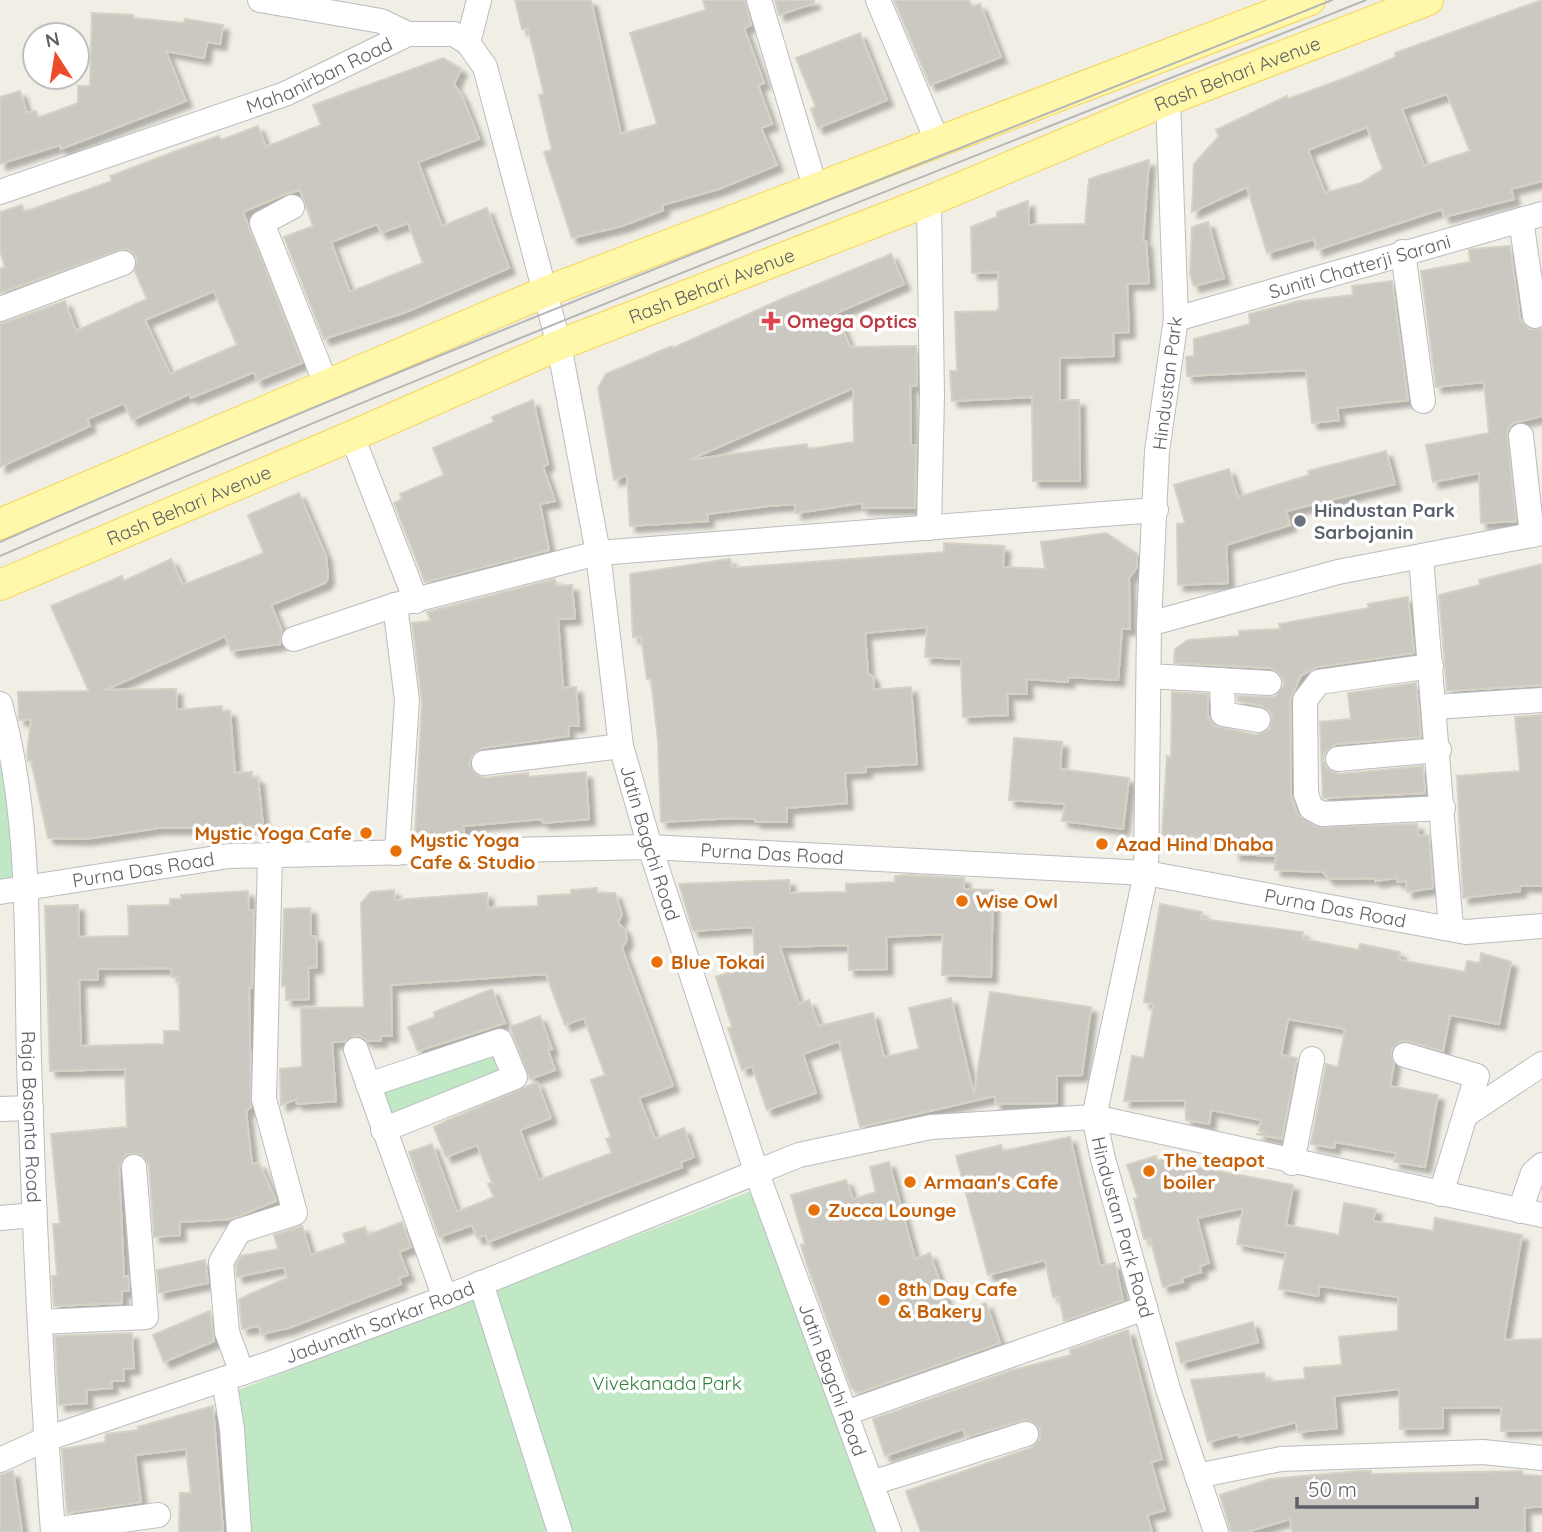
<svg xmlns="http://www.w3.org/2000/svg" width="1542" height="1532" font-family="Quicksand,sans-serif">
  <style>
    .green { fill: #c1e8c4 }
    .building { fill: #cbc8c2; stroke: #d5d1c3; stroke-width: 2; fill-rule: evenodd; filter: url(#shadow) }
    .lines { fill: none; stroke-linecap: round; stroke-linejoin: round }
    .minor-casing { stroke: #babcc1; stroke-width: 26 }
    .major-casing { stroke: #f6d658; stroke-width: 32 }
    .minor { stroke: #fff; stroke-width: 24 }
    .major { stroke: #fff8ab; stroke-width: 30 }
    .tram { stroke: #b6b7b7; stroke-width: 2 }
    .health-dot { fill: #e0444e; stroke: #fff; stroke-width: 2.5 }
    .worship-dot { fill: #6b7280; stroke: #fff; stroke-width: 2.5 }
    .food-dot { fill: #e8710a; stroke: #fff; stroke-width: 2.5 }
    .labels { text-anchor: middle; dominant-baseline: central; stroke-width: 7; stroke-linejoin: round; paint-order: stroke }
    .street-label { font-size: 19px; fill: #5d6066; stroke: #fff }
    .health-label { font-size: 19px; font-weight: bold; fill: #be3a42; stroke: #fff; text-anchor: start }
    .worship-label { font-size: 19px; font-weight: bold; fill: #5b616d; stroke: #fff; text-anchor: start }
    .food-label { font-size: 19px; font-weight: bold; fill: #c56008; stroke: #fff; text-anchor: start }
    .park-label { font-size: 19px; fill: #31813b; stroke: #fff }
  </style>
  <defs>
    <filter id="shadow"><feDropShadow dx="6" dy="6" stdDeviation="2" flood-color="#0004"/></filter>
  </defs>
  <rect width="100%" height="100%" fill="#f0eee5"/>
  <path class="green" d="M0,714L20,881L0,885Z
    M497,1046L508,1074L386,1122L373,1086Z
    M759,1188L880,1532H244L236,1391Z"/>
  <path class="building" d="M515,0H591L621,134L657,124L630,33L706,10L703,0H745L751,25L744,28L764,83L758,85L772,124L761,128L777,165L719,189L662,205L663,210L622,226L572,238L544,152L552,150L539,95L544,94L528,28L522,29Z
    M775,0H814V3L779,15Z
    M894,0H969L972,7L980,4L1001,57L930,85Z
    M1542,0V181L1511,189L1514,199L1444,217L1442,209L1317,250L1314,239L1267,253L1247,187L1192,212L1194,164L1219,136L1216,130L1287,96L1288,99L1348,77L1396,57L1395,53ZM1447,94L1470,151L1424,166L1402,109ZM1367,127L1383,169L1361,183L1325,193L1308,150Z
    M92,13L133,15V18L184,23L185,19L223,25L220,44L207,42L204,58L166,51L186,101L61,149L60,145L0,164V97L20,91L27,113L36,111L38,118L78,103V86H90Z
    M860,33L887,100L818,128L811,109L816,107L796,58Z
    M443,58L461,69L454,84L462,96L479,139L418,162L442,226L487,208L509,268L406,312L324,339L284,237L313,226L300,190L285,194L243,212L302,363L257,381L254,372L191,398L189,394L132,420L124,403L87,419L90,426L0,467V324L65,301L76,331L147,299L135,271L137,257L126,248L0,293V269L5,267L0,251V212L22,205L24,212L112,181L110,176L187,147L219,136L221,140L258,126L266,147L321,125L313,105ZM408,223L423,263L350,292L331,242L377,224L381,233ZM214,291L237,345L170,374L145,320Z
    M1149,160L1143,241H1146L1149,283L1127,284L1129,332L1113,333L1114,356L1060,358V400H1079L1080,481H1033L1032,397L952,401L950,371H957L955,312L996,311L999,308L998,272L972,273L971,227L997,217V212L1028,201L1029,225L1085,224L1089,179Z
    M1208,222L1224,278L1194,286L1190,274L1192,227Z
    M1510,246L1520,319L1529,329H1542V416L1513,423L1507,431L1516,521L1481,523L1479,473L1433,482L1426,445L1489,433L1484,382L1436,387L1421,271L1470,262L1469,250L1472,249Z
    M891,254L904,284L836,313L850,347L916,346L917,386H910L911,445H916L915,508H862V503L796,513L795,504L768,506L707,514L708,521L630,526L627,475L614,480L598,388L606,374L672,346L673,348L784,298ZM853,388L854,442L808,449L807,444L689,460Z
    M1392,281L1408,400L1337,408L1339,420L1312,423L1306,370L1187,376L1186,357L1194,356V339L1250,324L1249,314L1300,301L1353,295L1352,286Z
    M533,400L548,464L543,467L555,501L540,504L549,550L425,582L394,503L402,499L400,494L444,475L433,448L494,422L492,417Z
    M1386,451L1395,484L1286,511L1290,525L1226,545L1228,583L1178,585L1177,524L1185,523L1174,485L1229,469L1238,497L1309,475L1308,471Z
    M299,493L326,556L328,578L325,583L271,605L282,631L280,644L231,651L225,636L105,690L176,689L177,710L222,706V711H230L235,773L252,772V778H258L263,825L202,831V828H158L86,839L48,838L31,761H28L27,754L31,719L19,720L18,692L89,691L51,606L122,576L124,581L171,559L183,585L264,553L248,515Z
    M1106,533L1137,554V567L1129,578L1130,629H1122L1118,680L1068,677V682L1026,679L1027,694H1007L1008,715L963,717L961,659L925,657L927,627L865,633L868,673L873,677L874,690L911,687L917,764L866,767V772L845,773L847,803L787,808V822H755V819L736,818L661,822L658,741L651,679H647L641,636L633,637L630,574L730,559L732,568L944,552V543L1004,546L1003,567L1045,569L1041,542Z
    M1542,564V685L1447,691L1439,595L1480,585L1479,580Z
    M555,579L556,586L572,585L575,618L558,619L563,688L576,687L579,726H568L569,736L482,748L471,757L469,766L478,776L485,778L528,773V777L586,772L589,819L543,823L542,819L464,826V834H415L422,701L412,623L431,621L427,612Z
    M1408,597L1414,653L1317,667L1301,675L1290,700L1291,795L1297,814L1316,827L1417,824L1418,836L1429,835L1433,888L1407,892L1406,881L1397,882V878L1375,881V878L1329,879L1323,872L1275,870L1276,856L1234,854L1235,840L1162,835L1167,756L1171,757L1172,692L1208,694V715L1214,726L1256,735L1270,729L1272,714L1261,706L1238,701L1237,696L1275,697L1284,685L1282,676L1271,668L1174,663L1175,649L1188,640L1239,636V631L1280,629L1279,624L1369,608L1368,604Z
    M1416,683L1421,737L1336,744L1325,752L1323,760L1326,768L1339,774L1423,766L1425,793L1323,798L1320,722L1351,719L1348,693Z
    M1542,715V886H1520V891L1463,898L1457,776L1520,771L1515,717Z
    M1014,738L1062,742L1060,769L1129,778L1123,829L1062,821L1065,804L1009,800Z
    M907,875L964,878V889L993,890L991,977L942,975L943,934L886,937L887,969L849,970L848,945L780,947L799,1004L809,1000L819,1026L873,1013L884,1057L919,1049L909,1008L951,998L974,1094L990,992L1091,1007L1082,1075L1057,1076V1103L995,1104V1096L860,1127L839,1041L803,1054L816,1093L767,1110L752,1066L742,1070L728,1028L732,1027L716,977L755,964L753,927L693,931L679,884L789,880L790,893L846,892V884L895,882V876Z
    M597,888V893H615L622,914L618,923L625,930L627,940L622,948L673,1086L639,1098L655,1139L684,1128L694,1157L681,1162L682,1167L488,1242L485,1235L477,1238L472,1225L439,1237L409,1152L432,1144L457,1212L494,1197L488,1184L492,1183L477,1145L446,1157L434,1127L446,1121L537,1082L551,1118L520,1130L539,1180L612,1153L606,1139L611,1137L591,1080L605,1075L584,1018L565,1025L546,974L391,985L392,1036H381V1041H368L358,1035L344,1042H332L336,1101L297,1104L296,1099L281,1105L280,1069L302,1067L301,1008L364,1007L361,903L371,892L394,890L395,900L487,893L488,908L538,906V896L571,894V890Z
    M248,891L249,910H254L252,988H249L251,1107L246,1111L252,1164L259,1163L276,1201L231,1219L179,1222L180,1235L154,1237L149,1165L141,1154H126L119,1168L124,1277L128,1276L129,1291H122V1303L54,1306L52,1276H57L53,1224H60L51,1134L127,1127L125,1069L50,1071L45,906L78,905L79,937L129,936L128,906L170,905V899H181V895ZM171,968L172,977H179L180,1031H164V1044L81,1046L79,980H98V969Z
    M1160,904L1202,912L1201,919L1303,932L1302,939L1359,950L1360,944L1400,952L1399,960L1465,972L1467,961L1480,963L1481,953L1511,962L1499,1024L1450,1015L1443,1051L1402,1040L1391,1050L1394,1064L1390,1086L1438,1095L1425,1167L1394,1162L1396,1153L1335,1142L1334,1148L1311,1144L1326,1064L1338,1067L1345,1029L1288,1019L1281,1055L1297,1058L1282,1139L1256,1134L1263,1132L1259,1131L1261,1120L1211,1110L1209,1124L1186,1120L1185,1100L1124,1101L1132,1056L1144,1058L1154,1004L1144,1002Z
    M310,908L311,936H316L317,967L308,968L309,999L286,1000V986H282L284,909Z
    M492,989L505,1023L418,1051L408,1027L435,1017L434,1012Z
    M540,1016L552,1049L548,1050L555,1070L530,1079L510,1027Z
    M1070,1137L1100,1266L1115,1263L1123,1300L1064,1321L1059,1296L1053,1297L1045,1260L988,1275L956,1156L1001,1145L1003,1151Z
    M1156,1156L1157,1161L1169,1157L1170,1162L1293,1185L1286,1225L1339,1235L1344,1203L1376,1209L1373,1221L1433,1231L1435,1218L1522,1235L1504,1340L1542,1339V1430L1501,1431V1407L1443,1408V1428L1400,1429L1399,1389L1334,1396L1337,1428L1298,1432L1296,1422L1239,1437L1238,1434L1208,1442L1191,1380L1264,1373L1267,1382L1305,1379L1304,1368L1342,1365L1339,1337L1398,1331V1297L1319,1286L1318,1296L1279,1289L1286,1253L1237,1244L1243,1208L1197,1218L1209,1263L1200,1266L1201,1272L1182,1278L1183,1282L1163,1287L1150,1238L1144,1239L1134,1199L1138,1198L1127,1165Z
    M889,1162L915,1259L930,1253L951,1315L986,1303L1000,1343L858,1393L851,1387L807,1265L801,1245L805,1244L791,1195L846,1180L853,1199L876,1192L870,1167Z
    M402,1222L411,1247L399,1252L408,1275L399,1278L401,1284L289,1328L261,1334L259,1326L242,1329L239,1299L287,1278L284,1267L237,1277L236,1265L241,1256L278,1249L274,1235L302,1226L311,1255L346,1243L343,1234L365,1227L368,1235Z
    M205,1260L208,1283L159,1293L157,1270Z
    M210,1311L214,1341L164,1362L153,1335Z
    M1253,1322L1258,1342L1181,1363L1176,1343Z
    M1128,1330L1162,1459L1151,1462L1165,1510L1147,1515L1152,1532H921L906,1491L1031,1448L1040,1438V1429L1028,1419L966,1437L963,1429L885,1456L873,1419L1010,1371L1071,1355L1070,1350Z
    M132,1333L134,1368L123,1369L124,1381H111L112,1388L86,1390L87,1403L59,1405L55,1336Z
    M213,1406L223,1532H179L180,1493H191L186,1449L135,1455L141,1502L67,1513L62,1449L105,1442L106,1434L139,1430L138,1427Z
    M13,1471L22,1532H0V1475Z
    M1360,1471H1371V1474L1522,1471L1523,1475L1542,1476V1506L1524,1508L1525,1532H1292L1290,1519L1247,1532H1231L1220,1495L1270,1479Z"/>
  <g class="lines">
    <g class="minor-casing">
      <g id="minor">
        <path d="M260,0L381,21L408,34"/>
        <path d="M759,0L816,190"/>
        <path d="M878,0L938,143"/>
        <path d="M468,43L479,0"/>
        <path id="s1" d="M1168,100L1176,319L1157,451L1149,624L1146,873L1094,1117L1103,1159L1168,1389L1216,1532"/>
        <path id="s2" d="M0,192L285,94L408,34H454L468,43L485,67L559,345L598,553L621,746L650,847L756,1171L889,1532"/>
        <path d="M292,207L262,223L326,384"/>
        <path d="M1521,220L1535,316"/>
        <path d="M1403,252L1423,401"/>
        <path d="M0,309L123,263"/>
        <path id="s3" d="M1176,319L1542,214"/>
        <path d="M352,436L416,601"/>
        <path d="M1521,436L1532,535"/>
        <path d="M929,528L932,395L929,201"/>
        <path d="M1421,557L1451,929"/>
        <path d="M395,605L407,700L397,853"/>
        <path d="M1149,624L1338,572L1542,533"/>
        <path d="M294,639L395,605L598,553L1156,510"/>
        <path d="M1431,666L1319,682L1305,700L1306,794L1311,808L1322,814L1443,808"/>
        <path d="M1149,676L1269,683"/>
        <path d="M1222,680L1223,714L1258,720"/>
        <path id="s4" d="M0,704C32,819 26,943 29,1062C34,1219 41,1375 53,1532"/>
        <path d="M1435,707L1542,700"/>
        <path d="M1338,759L1439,750"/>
        <path d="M484,763L621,746"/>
        <path id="s5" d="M0,892L229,856L650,847L1146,873L1466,932L1542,926"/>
        <path d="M356,1050L445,1298"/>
        <path d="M1405,1055L1477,1076L1441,1194"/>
        <path d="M368,1085L500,1041L515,1077L383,1130"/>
        <path d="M0,1109L31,1108"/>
        <path d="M1467,1114L1542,1064"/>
        <path d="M1292,1163L1312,1059"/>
        <path d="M1520,1211L1533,1173L1542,1165"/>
        <path d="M0,1218L34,1215"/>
        <path d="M481,1283L560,1532"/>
        <path d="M40,1322L146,1317L134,1167"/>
        <path d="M242,1373L227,1332L221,1262L239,1231L295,1213L264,1099L270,855"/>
        <path d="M224,1379L232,1429L239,1532"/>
        <path d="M846,1413L1145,1308"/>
        <path id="s6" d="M0,1460L46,1439L271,1363L445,1298L799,1155L931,1127L1094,1117L1542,1215"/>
        <path d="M1197,1476L1281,1459L1483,1452L1542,1458"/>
        <path d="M872,1483L1026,1434"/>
        <path d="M53,1530L158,1515"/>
      </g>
    </g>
    <g class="major-casing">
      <g id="major">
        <path d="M0,524L545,292L1310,0"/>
        <path id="s7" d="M0,585L352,436L559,345L929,201L1168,100L1428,0"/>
      </g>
    </g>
    <use href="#minor" class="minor"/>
    <use href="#major" class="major"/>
    <path class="tram" d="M0,542C438,348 888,179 1332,0
      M0,556C451,360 910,183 1366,0"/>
  </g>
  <path class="health-dot" d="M767.5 310.5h7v7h7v7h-7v7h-7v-7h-7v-7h7z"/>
  <circle class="worship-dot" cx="1300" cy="521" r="7"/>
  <g class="food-dot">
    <circle cx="366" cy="833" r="7"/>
    <circle cx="1102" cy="844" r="7"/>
    <circle cx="396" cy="851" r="7"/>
    <circle cx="962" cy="901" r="7"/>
    <circle cx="657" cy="962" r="7"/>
    <circle cx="1149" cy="1171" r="7"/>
    <circle cx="910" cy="1182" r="7"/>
    <circle cx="814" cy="1210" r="7"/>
    <circle cx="884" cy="1300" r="7"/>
  </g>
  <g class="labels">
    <g class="street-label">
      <text stroke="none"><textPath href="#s2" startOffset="340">Mahanirban Road</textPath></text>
      <text stroke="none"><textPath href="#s7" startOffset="1339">Rash Behari Avenue</textPath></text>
      <text stroke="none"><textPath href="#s3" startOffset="191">Suniti Chatterji Sarani</textPath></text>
      <text stroke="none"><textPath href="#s7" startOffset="772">Rash Behari Avenue</textPath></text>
      <text transform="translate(1167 383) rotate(-83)">Hindustan Park</text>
      <text stroke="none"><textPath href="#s7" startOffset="205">Rash Behari Avenue</textPath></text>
      <text stroke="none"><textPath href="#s2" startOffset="1325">Jatin Bagchi Road</textPath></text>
      <text stroke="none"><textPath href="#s5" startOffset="775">Purna Das Road</textPath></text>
      <text stroke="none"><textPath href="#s5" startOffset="145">Purna Das Road</textPath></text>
      <text stroke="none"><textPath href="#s5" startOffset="1342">Purna Das Road</textPath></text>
      <text stroke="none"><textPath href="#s4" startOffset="415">Raja Basanta Road</textPath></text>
      <text stroke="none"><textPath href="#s1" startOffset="1138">Hindustan Park Road</textPath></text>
      <text stroke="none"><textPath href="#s6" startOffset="404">Jadunath Sarkar Road</textPath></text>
      <text stroke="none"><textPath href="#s2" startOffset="1892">Jatin Bagchi Road</textPath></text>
    </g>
    <g class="health-label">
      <text x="787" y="321">Omega Optics</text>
    </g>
    <g class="worship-label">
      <text x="1314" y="510">Hindustan Park<tspan x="1314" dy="22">Sarbojanin</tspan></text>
    </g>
    <g class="food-label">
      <text x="352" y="833" text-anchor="end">Mystic Yoga Cafe</text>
      <text x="410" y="840">Mystic Yoga<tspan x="410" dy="22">Cafe &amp; Studio</tspan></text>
      <text x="1116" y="844">Azad Hind Dhaba</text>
      <text x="976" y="901">Wise Owl</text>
      <text x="671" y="962">Blue Tokai</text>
      <text x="1163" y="1160">The teapot<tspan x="1163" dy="22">boiler</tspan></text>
      <text x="924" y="1182">Armaan's Cafe</text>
      <text x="828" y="1210">Zucca Lounge</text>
      <text x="898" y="1289">8th Day Cafe<tspan x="898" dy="22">&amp; Bakery</tspan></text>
    </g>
    <g class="park-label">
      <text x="667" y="1383">Vivekanada Park</text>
    </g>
  </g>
  <g transform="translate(56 56) rotate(348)"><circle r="33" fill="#ffffff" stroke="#bebfc2" stroke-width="2"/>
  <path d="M0-5L12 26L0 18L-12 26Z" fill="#ee4b2c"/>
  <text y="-10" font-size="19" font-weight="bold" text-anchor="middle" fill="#5d6066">N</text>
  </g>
  <path d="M1297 1497v10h180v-10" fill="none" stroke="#5d6066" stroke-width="3.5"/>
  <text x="1308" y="1497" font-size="21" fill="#5d6066" stroke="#ffffff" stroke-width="5" paint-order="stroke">50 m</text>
</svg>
